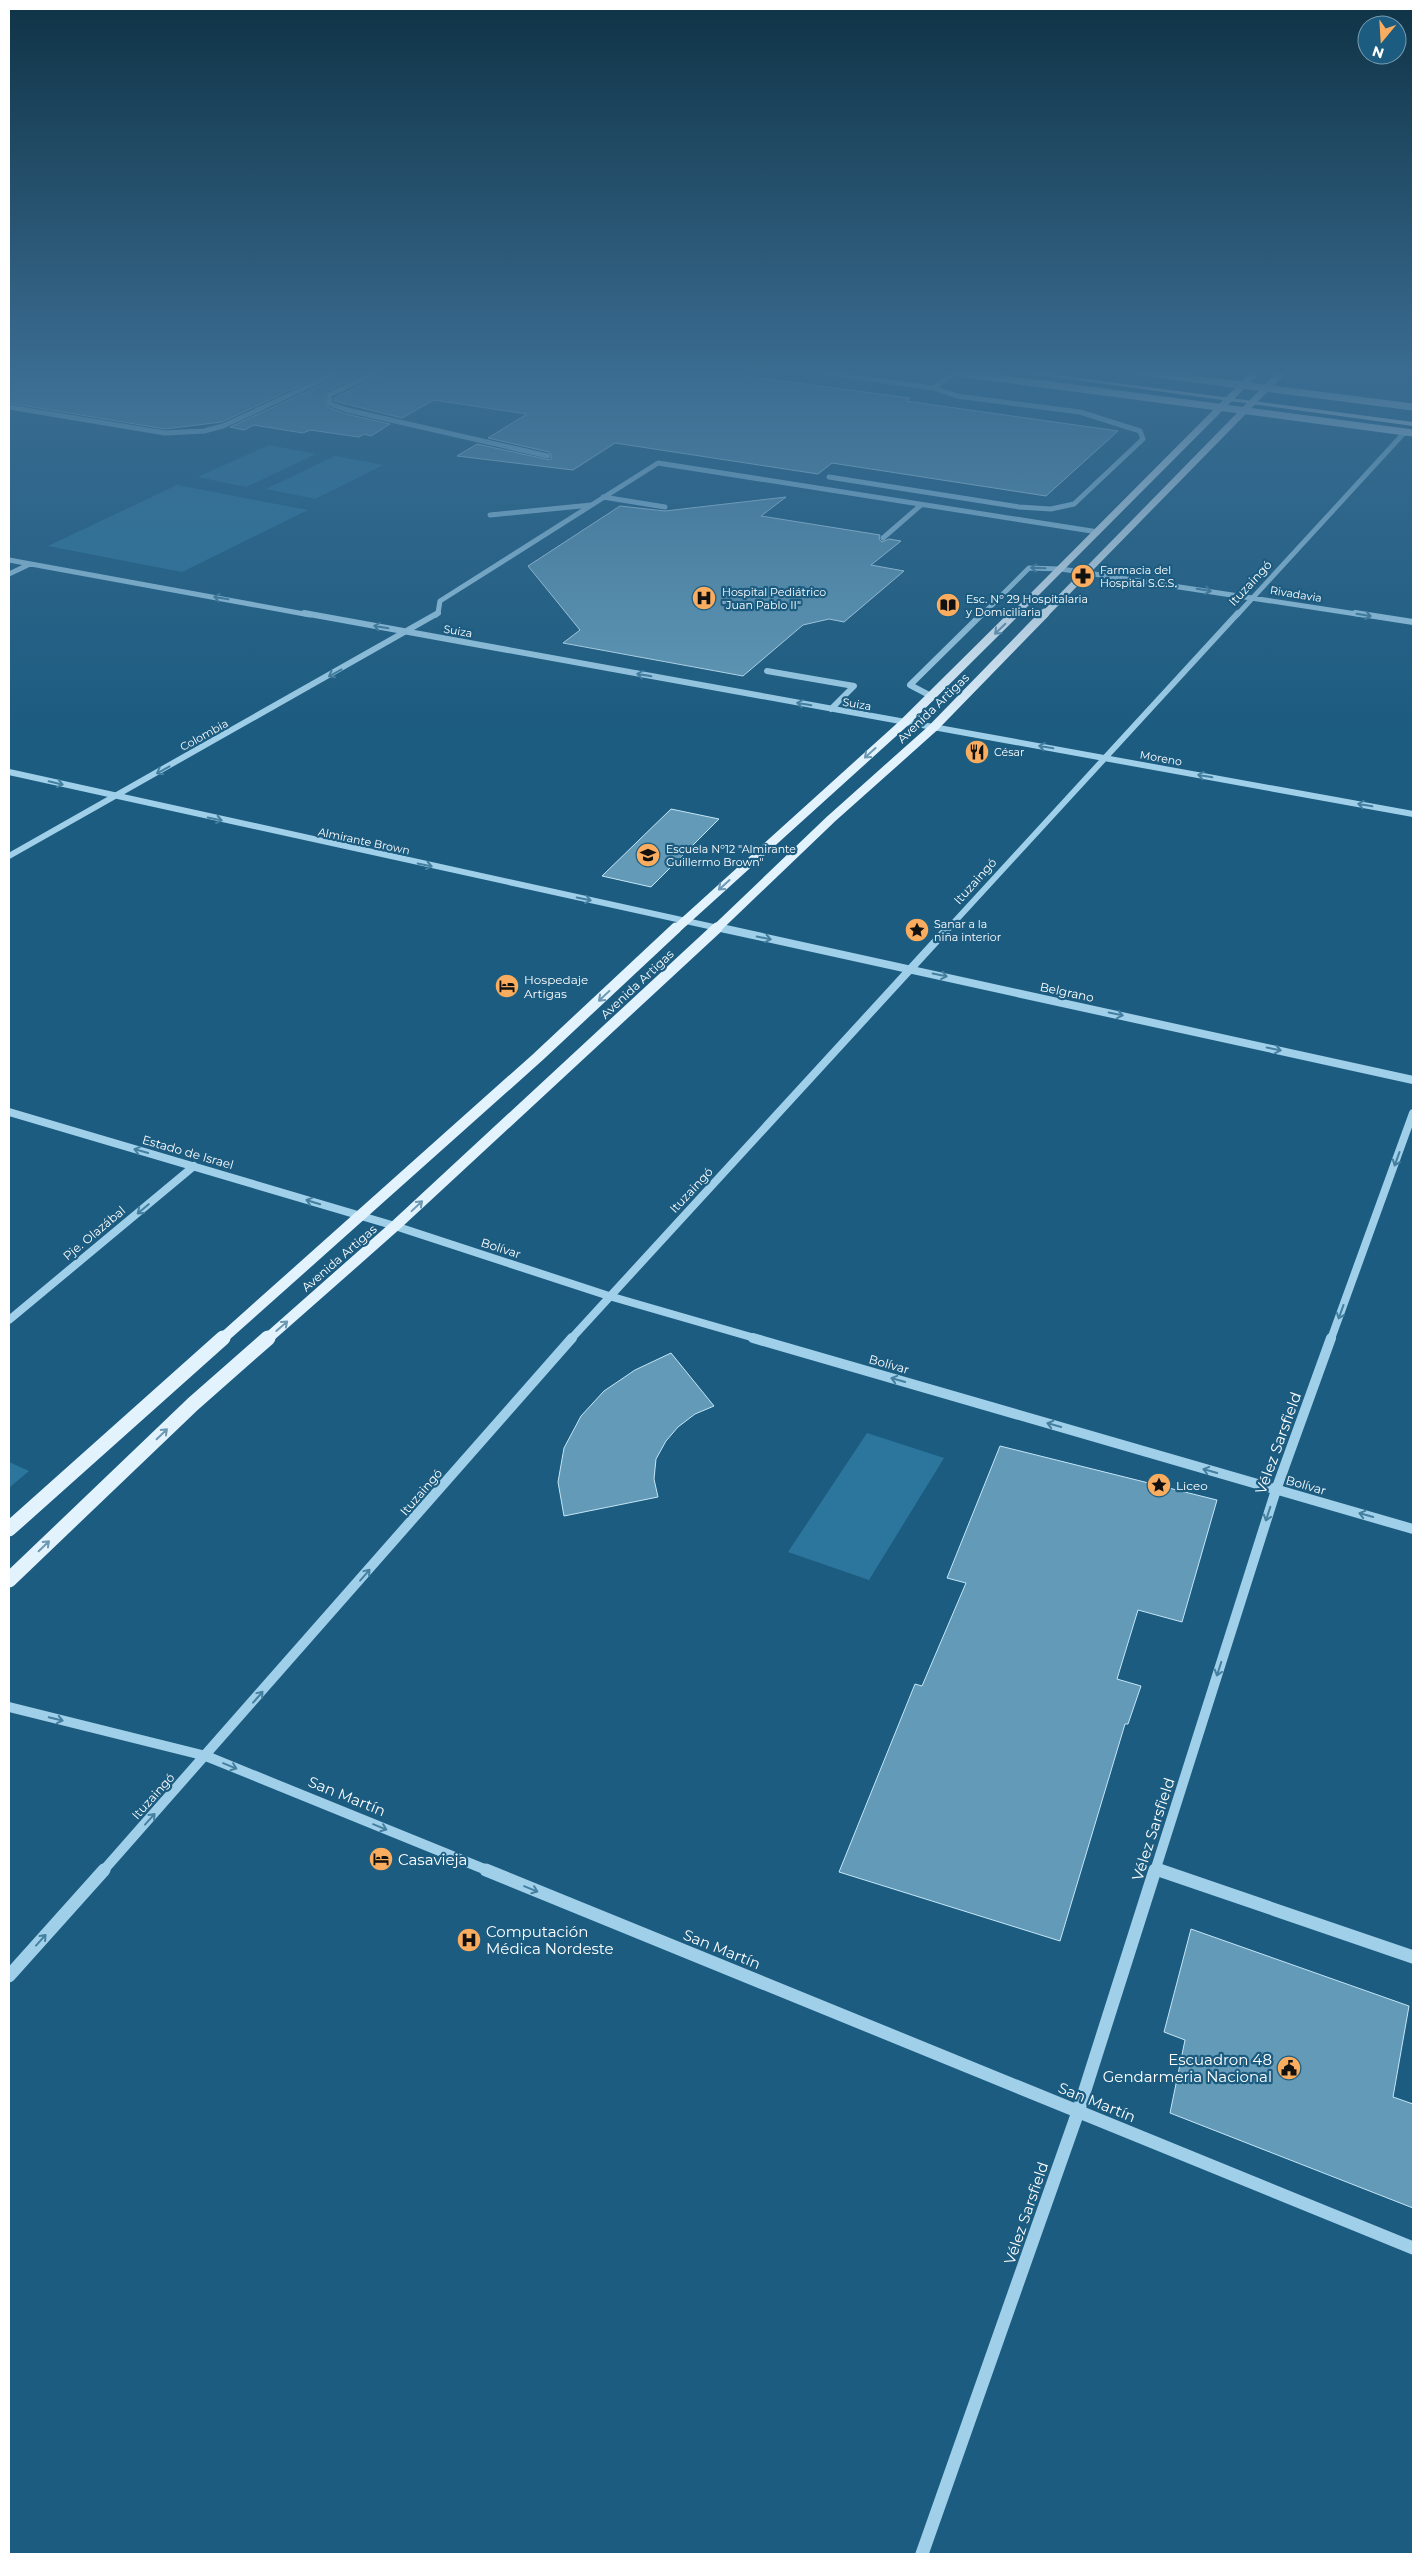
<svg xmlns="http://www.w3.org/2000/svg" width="1422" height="2563" font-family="Montserrat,sans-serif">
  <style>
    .green { fill: #2c769d }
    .building { fill: #629ab7; stroke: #c4e6f7 }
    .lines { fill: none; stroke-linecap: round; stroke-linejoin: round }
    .minor-far4 { stroke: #a0d0e9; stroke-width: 5 }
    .minor-far3 { stroke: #a0d0e9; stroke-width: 6 }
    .minor-far2 { stroke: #a0d0e9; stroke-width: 8 }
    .minor-far1 { stroke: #a0d0e9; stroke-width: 10 }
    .minor { stroke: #a0d0e9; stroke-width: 13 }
    .major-far3 { stroke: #e3f3fe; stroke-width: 7 }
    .major-far2 { stroke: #e3f3fe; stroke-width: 9 }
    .major-far1 { stroke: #e3f3fe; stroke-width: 11 }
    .major { stroke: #e3f3fe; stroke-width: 15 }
    .highway { fill: #fff; fill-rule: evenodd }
    .oneway { stroke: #447fa0 }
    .oneway2 { stroke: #6c98b2 }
    .labels { text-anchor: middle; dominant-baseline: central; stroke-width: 4.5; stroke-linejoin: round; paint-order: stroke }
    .far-poi-label { font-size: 11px; fill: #fff; stroke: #1c5c80; text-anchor: start }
    .far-street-label { font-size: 11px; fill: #fff; stroke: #1c5c80 }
    .street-label { font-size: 12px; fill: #fff; stroke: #1c5c80 }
    .poi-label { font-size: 12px; fill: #fff; stroke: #1c5c80; text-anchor: start }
    .near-street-label { font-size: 15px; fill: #fff; stroke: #1c5c80 }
    .near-poi-label { font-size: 15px; fill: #fff; stroke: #1c5c80; text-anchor: start }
  </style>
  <rect width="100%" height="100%" fill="#1c5c80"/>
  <path class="green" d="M269,445L316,454L246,487L198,477Z
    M335,456L383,465L315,499L266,489Z
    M177,485L308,510L182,572L48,546Z
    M867,1433L944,1458L869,1580L788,1552Z
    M9,1462L29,1471L9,1488Z"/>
  <path class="building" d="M9,372H329L222,422L165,429L9,403Z
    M343,372H368L327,391L325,395L327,407L346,414L390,424L371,436L364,434L359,437L310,430L303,433L254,425L244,430L230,427L341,376Z
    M382,372H713L910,398L906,401L1118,431L1046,496L832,463L818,474L615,443L573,470L457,456L477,444L550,460L552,456L549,452L488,438L527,414L434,400L402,418L334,401V398L380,376Z
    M786,497L761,516L880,535L879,539L882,542L889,539L901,541L871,565L904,571L844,622L829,619L803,625L743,676L563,643L580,630L528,566L620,506L665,511Z
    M671,809L719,819L651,887L602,876Z
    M671,1353L714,1406L695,1414L678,1427L666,1441L656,1459L654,1479L658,1497L564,1516L558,1482L564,1448L581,1416L604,1391L635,1370Z
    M1000,1446L1217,1500L1182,1622L1138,1610L1117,1679L1141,1686L1128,1724H1125L1060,1941L839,1872L915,1684L922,1686L966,1583L947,1578Z
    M1191,1929L1409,2006L1393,2097L1413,2104V2208L1170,2113L1185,2040L1164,2032Z"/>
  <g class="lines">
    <path class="minor-far4" d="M378,372L329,395L330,404L347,410L548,456
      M818,372L934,388L955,372
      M9,407L165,433L204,431L223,426L339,372
      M829,477L1019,507L1051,509L1074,504L1143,439L1140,431L1080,412L957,396L934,388
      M603,497L665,507
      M490,515L591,505
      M883,538L921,505
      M9,560L310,615
      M9,574L30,564
      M436,615L438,613L440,601L658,463L1098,532
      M982,615L1029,568L1061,569L1363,615
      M1237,615L1405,432"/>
    <path class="minor-far3" d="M304,613L1413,814
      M1355,613L1413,622
      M767,671L854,686L831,709
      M931,696L910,685L983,613
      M9,772L727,930
      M9,856L438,613
      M947,930L1238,613"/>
    <path class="minor-far2" d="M721,928L1413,1080
      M9,1112L395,1226L609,1296L758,1339
      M9,1320L194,1166
      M571,1339L948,928
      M1331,1339L1413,1113"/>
    <path class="minor-far1" d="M753,1338L1413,1529
      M9,1707L206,1756L489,1871
      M1156,1869L1163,1871
      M103,1871L572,1338
      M1155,1871L1276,1490L1331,1338"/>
    <path class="minor" d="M486,1870L1413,2248
      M1159,1870L1413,1957
      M9,1976L104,1870
      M922,2554L1078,2112L1155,1870"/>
    <path class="major-far3" d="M953,372L1413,433
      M1140,372L1413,407
      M1014,615L1256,372
      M1044,615L1282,372"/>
    <path class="major-far2" d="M675,930L904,723L1015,613
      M715,930L831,819L933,728L1045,613"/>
    <path class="major-far1" d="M222,1339L538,1057L676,928
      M267,1339L395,1226L717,928"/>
    <path class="major" d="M9,1529L223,1338
      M9,1580L193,1404L268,1338"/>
    <path class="highway" d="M1017,372H1034L1413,422V426Z"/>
  </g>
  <defs><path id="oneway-shaft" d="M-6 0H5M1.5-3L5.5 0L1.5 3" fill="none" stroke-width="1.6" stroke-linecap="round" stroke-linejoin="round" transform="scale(1.25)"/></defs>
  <g class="oneway">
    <use href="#oneway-shaft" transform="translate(1038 568) rotate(-178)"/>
    <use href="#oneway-shaft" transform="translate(1204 590) rotate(9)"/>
    <use href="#oneway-shaft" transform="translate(221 598) rotate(-170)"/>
    <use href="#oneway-shaft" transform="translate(1364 615) rotate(9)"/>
    <use href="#oneway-shaft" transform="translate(381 627) rotate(-170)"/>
    <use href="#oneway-shaft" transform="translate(335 673) rotate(151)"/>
    <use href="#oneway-shaft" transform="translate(644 675) rotate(-170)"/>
    <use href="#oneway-shaft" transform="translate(804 704) rotate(-170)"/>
    <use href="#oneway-shaft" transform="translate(1046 747) rotate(-170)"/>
    <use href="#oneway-shaft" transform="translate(163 770) rotate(151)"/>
    <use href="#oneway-shaft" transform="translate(1205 776) rotate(-170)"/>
    <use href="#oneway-shaft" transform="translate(56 783) rotate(13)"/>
    <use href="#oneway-shaft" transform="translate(1365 805) rotate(-170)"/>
    <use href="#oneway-shaft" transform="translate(215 819) rotate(12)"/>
    <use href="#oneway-shaft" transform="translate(425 865) rotate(12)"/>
    <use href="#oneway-shaft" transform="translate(584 899) rotate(12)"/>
    <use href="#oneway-shaft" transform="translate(764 938) rotate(12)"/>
    <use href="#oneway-shaft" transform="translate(940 975) rotate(12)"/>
    <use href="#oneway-shaft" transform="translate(1116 1014) rotate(12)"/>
    <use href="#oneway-shaft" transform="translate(1274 1049) rotate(12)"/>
    <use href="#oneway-shaft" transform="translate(141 1151) rotate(-164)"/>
    <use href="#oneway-shaft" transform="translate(1397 1159) rotate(110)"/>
    <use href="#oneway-shaft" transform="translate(313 1202) rotate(-163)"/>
    <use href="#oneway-shaft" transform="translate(143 1209) rotate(140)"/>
    <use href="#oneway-shaft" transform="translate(1341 1312) rotate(110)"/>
    <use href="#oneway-shaft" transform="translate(898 1380) rotate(-164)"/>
    <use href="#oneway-shaft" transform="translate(1054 1425) rotate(-164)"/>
    <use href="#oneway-shaft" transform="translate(1210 1471) rotate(-164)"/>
    <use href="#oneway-shaft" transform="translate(1268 1514) rotate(108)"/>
    <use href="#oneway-shaft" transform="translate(1366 1515) rotate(-164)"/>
    <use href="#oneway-shaft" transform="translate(365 1575) rotate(-49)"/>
    <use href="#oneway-shaft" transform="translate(1219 1669) rotate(108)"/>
    <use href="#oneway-shaft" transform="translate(258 1697) rotate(-49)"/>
    <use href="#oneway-shaft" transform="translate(56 1719) rotate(14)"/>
    <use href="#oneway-shaft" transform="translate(230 1766) rotate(22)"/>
    <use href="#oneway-shaft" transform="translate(150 1819) rotate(-48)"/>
    <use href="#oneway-shaft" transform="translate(380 1827) rotate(22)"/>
    <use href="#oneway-shaft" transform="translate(531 1889) rotate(22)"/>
    <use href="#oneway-shaft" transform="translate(41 1940) rotate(-48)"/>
  </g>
  <g class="oneway2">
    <use href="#oneway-shaft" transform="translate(1000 629) rotate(136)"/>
    <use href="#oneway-shaft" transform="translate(870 753) rotate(138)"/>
    <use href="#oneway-shaft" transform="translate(724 885) rotate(138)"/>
    <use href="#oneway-shaft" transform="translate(604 996) rotate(137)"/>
    <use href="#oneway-shaft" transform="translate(417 1206) rotate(-43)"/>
    <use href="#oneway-shaft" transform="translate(282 1326) rotate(-41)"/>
    <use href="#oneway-shaft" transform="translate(162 1434) rotate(-44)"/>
    <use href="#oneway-shaft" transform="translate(44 1546) rotate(-44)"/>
  </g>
  <linearGradient id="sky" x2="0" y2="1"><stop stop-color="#0f3346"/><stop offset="0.51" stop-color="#3a6c91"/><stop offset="1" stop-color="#3a6c91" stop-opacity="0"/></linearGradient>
  <rect width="1422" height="730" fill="url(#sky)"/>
  <defs>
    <g id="pharmacy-disc" transform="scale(1.25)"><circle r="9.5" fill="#faad5e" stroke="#1c5c80"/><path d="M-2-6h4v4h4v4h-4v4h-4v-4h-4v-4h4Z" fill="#111"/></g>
    <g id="hospital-disc" transform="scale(1.25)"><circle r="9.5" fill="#faad5e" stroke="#1c5c80"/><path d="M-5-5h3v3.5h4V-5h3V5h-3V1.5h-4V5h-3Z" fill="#111"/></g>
    <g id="library-disc" transform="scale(1.25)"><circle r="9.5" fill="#faad5e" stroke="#1c5c80"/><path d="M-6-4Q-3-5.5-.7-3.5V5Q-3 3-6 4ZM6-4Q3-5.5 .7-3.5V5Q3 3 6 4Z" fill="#111"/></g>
    <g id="restaurant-disc" transform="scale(1.25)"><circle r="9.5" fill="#faad5e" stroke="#1c5c80"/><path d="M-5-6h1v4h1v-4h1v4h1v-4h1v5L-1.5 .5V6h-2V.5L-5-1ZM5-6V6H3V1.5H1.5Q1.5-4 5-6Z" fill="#111"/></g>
    <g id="school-disc" transform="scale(1.25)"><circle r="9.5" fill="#faad5e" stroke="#1c5c80"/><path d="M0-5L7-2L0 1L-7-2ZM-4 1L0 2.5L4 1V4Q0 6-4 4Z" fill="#111"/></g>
    <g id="sight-disc" transform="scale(1.25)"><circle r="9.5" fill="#faad5e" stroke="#1c5c80"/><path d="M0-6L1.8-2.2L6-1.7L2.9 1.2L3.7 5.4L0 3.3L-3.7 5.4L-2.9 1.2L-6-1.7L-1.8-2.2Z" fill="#111"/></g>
    <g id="hotel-disc" transform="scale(1.25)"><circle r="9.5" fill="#faad5e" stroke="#1c5c80"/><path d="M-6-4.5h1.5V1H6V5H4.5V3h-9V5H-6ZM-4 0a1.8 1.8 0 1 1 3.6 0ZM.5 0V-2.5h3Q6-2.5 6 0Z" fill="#111"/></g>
    <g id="civic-disc" transform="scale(1.25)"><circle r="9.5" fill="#faad5e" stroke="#1c5c80"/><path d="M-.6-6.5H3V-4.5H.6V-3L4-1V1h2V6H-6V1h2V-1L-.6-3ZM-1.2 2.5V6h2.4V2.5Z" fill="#111"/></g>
  </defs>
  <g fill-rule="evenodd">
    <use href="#pharmacy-disc" x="1083" y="576"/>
    <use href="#hospital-disc" x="704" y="598"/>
    <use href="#library-disc" x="948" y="605"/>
    <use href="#restaurant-disc" x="977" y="752"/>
    <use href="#school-disc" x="648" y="855"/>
    <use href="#sight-disc" x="917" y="930"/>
    <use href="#hotel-disc" x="507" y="986"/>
    <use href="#sight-disc" x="1159" y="1485"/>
    <use href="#hotel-disc" x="381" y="1859"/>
    <use href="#hospital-disc" x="469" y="1940"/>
    <use href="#civic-disc" x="1289" y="2068"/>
  </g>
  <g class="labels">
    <g class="far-poi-label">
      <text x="1100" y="570">Farmacia del<tspan x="1100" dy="13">Hospital S.C.S.</tspan></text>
      <text x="722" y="592">Hospital Pediátrico<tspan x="722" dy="13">"Juan Pablo II"</tspan></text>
      <text x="966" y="599">Esc. Nº 29 Hospitalaria<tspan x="966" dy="13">y Domiciliaria</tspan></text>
      <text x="994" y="752">César</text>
      <text x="666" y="849">Escuela Nº12 "Almirante<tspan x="666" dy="13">Guillermo Brown"</tspan></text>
      <text x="934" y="924">Sanar a la<tspan x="934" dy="13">niña interior</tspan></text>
    </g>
    <g class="far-street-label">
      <text transform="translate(1296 594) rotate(9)">Rivadavia</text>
      <text transform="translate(458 631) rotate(10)">Suiza</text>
      <text transform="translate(857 704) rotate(10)">Suiza</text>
      <text transform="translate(204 735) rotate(-29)">Colombia</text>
      <text transform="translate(1161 758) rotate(10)">Moreno</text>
      <text transform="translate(364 841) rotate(12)">Almirante Brown</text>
    </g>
    <g class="street-label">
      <text transform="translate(1250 583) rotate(-47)">Ituzaingó</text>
      <text transform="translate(933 708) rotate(-44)">Avenida Artigas</text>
      <text transform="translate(975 881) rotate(-48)">Ituzaingó</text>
      <text transform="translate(637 984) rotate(-43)">Avenida Artigas</text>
      <text transform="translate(1067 992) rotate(12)">Belgrano</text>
      <text transform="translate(188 1152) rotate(16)">Estado de Israel</text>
      <text transform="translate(691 1190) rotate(-47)">Ituzaingó</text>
      <text transform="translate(94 1233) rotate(-40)">Pje. Olazábal</text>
      <text transform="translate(501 1248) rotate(18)">Bolívar</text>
      <text transform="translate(339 1258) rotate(-41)">Avenida Artigas</text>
      <text transform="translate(889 1364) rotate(16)">Bolívar</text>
      <text transform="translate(1306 1485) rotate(16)">Bolívar</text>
      <text transform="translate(421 1492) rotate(-49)">Ituzaingó</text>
      <text transform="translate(153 1796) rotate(-48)">Ituzaingó</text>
    </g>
    <g class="poi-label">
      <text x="524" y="979">Hospedaje<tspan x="524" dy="14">Artigas</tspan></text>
      <text x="1176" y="1485">Liceo</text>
    </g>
    <g class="near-street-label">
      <text transform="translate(1278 1443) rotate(-70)">Vélez Sarsfield</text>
      <text transform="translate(347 1796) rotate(22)">San Martín</text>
      <text transform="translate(1153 1829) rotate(-72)">Vélez Sarsfield</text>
      <text transform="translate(722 1949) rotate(22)">San Martín</text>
      <text transform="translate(1097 2102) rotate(22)">San Martín</text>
      <text transform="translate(1026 2213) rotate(-71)">Vélez Sarsfield</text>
    </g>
    <g class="near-poi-label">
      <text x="398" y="1859">Casavieja</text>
      <text x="486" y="1931">Computación<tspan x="486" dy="17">Médica Nordeste</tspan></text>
      <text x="1272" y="2059" text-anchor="end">Escuadron 48<tspan x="1272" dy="17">Gendarmeria Nacional</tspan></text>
    </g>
  </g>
  <rect width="1422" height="2563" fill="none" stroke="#ffffff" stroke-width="20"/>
  <g transform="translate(1382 40) rotate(198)"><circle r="24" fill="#1c5c80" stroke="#779db3"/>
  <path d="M0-4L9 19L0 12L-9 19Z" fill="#faad5e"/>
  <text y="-8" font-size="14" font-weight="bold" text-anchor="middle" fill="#ffffff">N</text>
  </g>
</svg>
